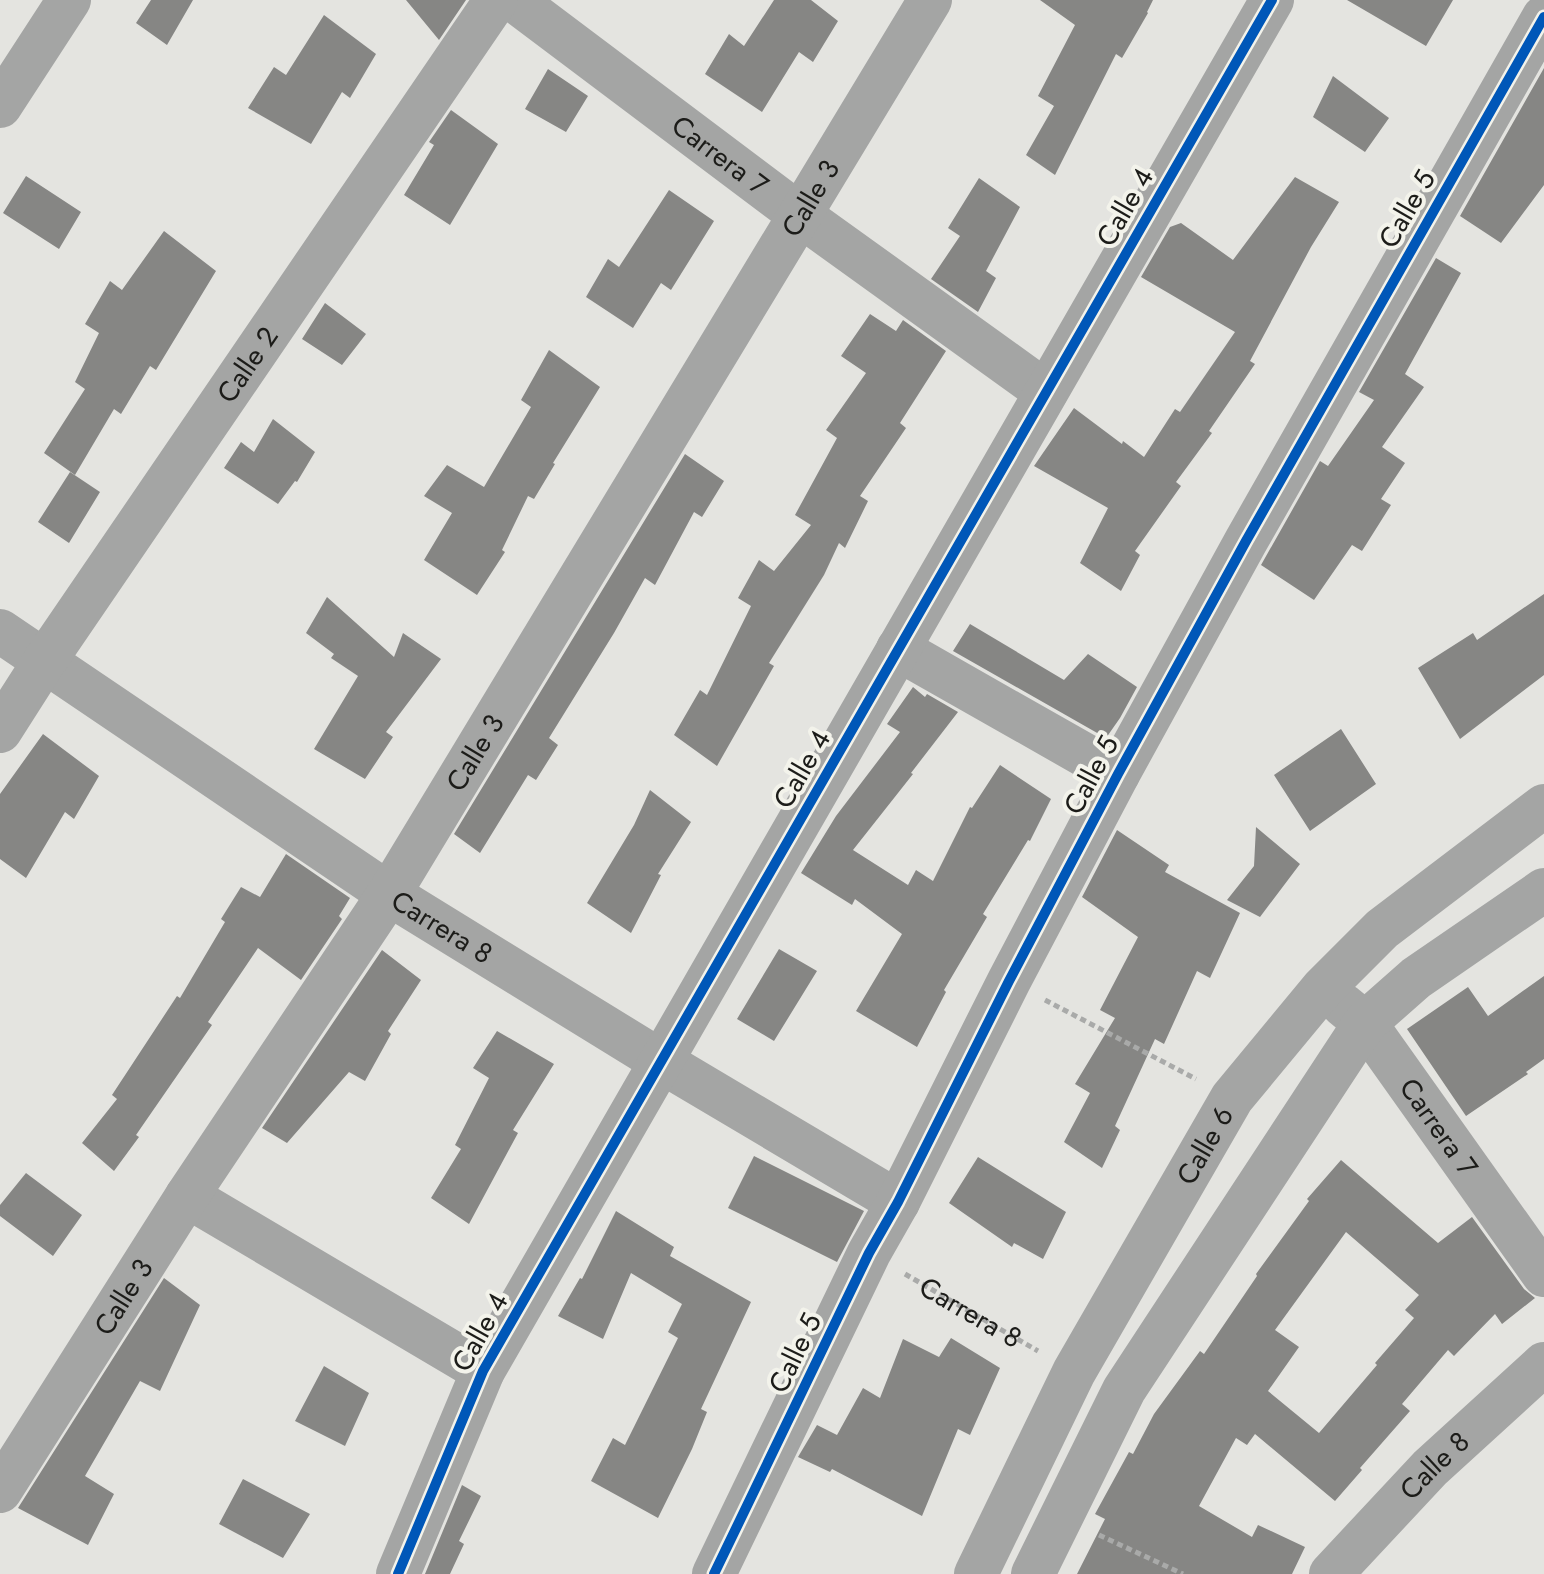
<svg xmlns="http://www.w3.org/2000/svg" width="1544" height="1574" font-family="Jost,sans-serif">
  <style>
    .building { fill: #868684; fill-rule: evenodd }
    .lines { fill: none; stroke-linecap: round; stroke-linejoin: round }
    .path { stroke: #a9aaa9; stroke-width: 5; stroke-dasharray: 6 4; stroke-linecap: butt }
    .minor { stroke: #a4a5a4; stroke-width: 44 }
    .cycleway-casing { stroke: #f3f3eb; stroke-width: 15 }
    .cycleway { stroke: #0057b8; stroke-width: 10 }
    .labels { text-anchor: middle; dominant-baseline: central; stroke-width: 8; stroke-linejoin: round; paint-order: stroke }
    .street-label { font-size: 28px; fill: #1c1c19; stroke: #f3f3eb }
  </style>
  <rect width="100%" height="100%" fill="#e4e4e0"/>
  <path class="building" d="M151,0H193L167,45L136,23Z
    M406,0H466L439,40Z
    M774,0H811L838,21L813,62L799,52L762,112L705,74L729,34L744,46Z
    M1040,0H1153L1147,12L1148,13L1122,58L1116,54L1055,175L1026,155L1054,106L1038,96L1075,25Z
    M1347,0H1453L1426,46Z
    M324,15L376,54L350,98L342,92L311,144L248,108L274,67L286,75Z
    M1544,68V185L1501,243L1460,216Z
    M548,69L588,96L566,132L525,109Z
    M1333,76L1389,118L1365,152L1313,117Z
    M451,110L498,144L450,225L404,195L434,145L429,142Z
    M26,176L81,212L59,249L3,213Z
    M1295,177L1339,202L1311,247L1250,361L1255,364L1209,431L1212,433L1176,482L1181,486L1135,551L1140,555L1121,591L1080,563L1108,508L1034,466L1074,408L1122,444L1123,441L1144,457L1175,409L1180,412L1235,332L1141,277L1170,227L1181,223L1233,260Z
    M979,178L1020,207L986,271L996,278L978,312L931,279L960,236L948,228Z
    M669,190L714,221L671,290L661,283L633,328L586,297L608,259L619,267Z
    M164,231L216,271L156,370L150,366L121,414L114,409L75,475L44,453L85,389L75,382L99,333L85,324L110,281L122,290Z
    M1436,258L1461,273L1405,374L1424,387L1382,447L1405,463L1381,499L1391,505L1362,551L1352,545L1314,600L1261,565L1320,461L1328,466L1374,400L1359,392Z
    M325,303L366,334L342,365L302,339Z
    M870,314L896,331L903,320L946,351L900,423L906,428L860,496L868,501L845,548L839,543L824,575L769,663L774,666L717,766L674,735L700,690L707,695L751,606L738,598L759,560L774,571L811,525L795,515L837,438L826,430L866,373L841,356Z
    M549,350L600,387L553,463L555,464L534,499L528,496L502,550L505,552L477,595L424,560L452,513L424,496L447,465L484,487L531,407L521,400Z
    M273,419L315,452L297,482L295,481L278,504L224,468L241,442L254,452Z
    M685,454L724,481L702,517L694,512L655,585L645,578L614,633L549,738L558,745L536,780L528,775L480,853L454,834Z
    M70,472L100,492L69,543L38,522Z
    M1544,594V675L1460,739L1418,668L1473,633L1477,640Z
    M327,597L394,657L403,633L441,659L386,732L393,737L365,779L314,749L358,676L331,658L334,654L306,633Z
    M970,624L1064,680L1088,654L1137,687L1120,718L1106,738L953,651Z
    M913,687L925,697L927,694L958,712L911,773L913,774L853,850L908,885L916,870L933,881L970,807L972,808L1000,765L1051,799L1030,841L1028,840L983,914L987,917L944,990L946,992L917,1047L856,1011L902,934L855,899L852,905L801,873L836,816L900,732L887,724Z
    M1341,729L1376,784L1310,831L1274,775Z
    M43,734L99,776L74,819L65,812L26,878L0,859V794Z
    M650,790L691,822L658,874L661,875L631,933L587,903L634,825Z
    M1256,827L1300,864L1260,917L1227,900L1254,866Z
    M1117,830L1169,865L1165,872L1240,913L1210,978L1197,971L1164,1044L1155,1039L1115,1126L1120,1130L1102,1168L1064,1142L1090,1093L1075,1084L1115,1018L1100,1010L1138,937L1082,897Z
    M286,854L350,898L339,916L342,919L301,980L258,948L208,1022L212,1025L136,1135L139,1137L114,1171L82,1143L117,1099L112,1095L177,996L180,998L225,922L221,919L241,887L260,897Z
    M779,949L817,971L774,1041L737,1019Z
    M382,950L421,980L388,1031L391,1034L365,1081L349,1072L287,1143L262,1128Z
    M1544,976V1059L1526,1072L1528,1074L1466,1116L1407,1029L1468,987L1488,1016Z
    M497,1031L554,1064L513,1130L518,1133L469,1224L431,1198L461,1149L455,1145L489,1078L473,1068Z
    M754,1156L864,1211L837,1262L728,1208Z
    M978,1157L1066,1212L1043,1259L1014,1243L1012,1247L949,1203Z
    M1341,1160L1438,1243L1472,1217L1524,1289L1535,1298L1502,1324L1495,1314L1454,1356L1448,1350L1402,1404L1410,1411L1360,1468L1362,1470L1335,1501L1255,1434L1247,1445L1236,1438L1199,1506L1252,1537L1258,1525L1305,1547L1292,1574H1077L1105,1519L1095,1514L1129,1452L1133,1454L1154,1414L1200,1351L1204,1354L1257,1276L1256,1274L1309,1201L1307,1199ZM1346,1232L1419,1295L1405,1310L1414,1318L1375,1363L1377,1365L1319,1433L1268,1391L1299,1347L1275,1330Z
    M26,1173L82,1215L53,1256L0,1216V1205Z
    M616,1211L674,1247L670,1256L751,1302L701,1409L707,1412L692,1449L658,1518L591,1481L613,1438L625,1445L678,1338L668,1332L682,1304L631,1273L603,1339L558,1316L580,1278L582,1279Z
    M164,1278L200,1305L160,1391L140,1381L85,1476L114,1494L88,1545L18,1508Z
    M951,1338L1000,1368L970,1435L958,1429L922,1516L832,1469L830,1472L798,1457L817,1425L837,1435L863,1388L880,1398L903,1339L939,1357Z
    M324,1366L369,1393L345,1446L295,1421Z
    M243,1479L310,1514L283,1558L219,1524Z
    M462,1485L481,1496L459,1541L464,1544L450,1574H425Z"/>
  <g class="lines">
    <g class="path">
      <path d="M1045,1000L1196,1079"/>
      <path id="s1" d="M905,1274L1038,1351"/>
      <path d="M1099,1535L1183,1574"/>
    </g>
    <g class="minor">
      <path id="s2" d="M514,0L800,215L1046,392"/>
      <path d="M0,106L69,0"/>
      <path id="s3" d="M0,631L389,894L662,1062L898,1202"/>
      <path d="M898,649L1118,774"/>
      <path id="s4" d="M0,731L44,662L496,0"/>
      <path id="s5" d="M1343,1005L1365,1023L1544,1275"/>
      <path d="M187,1196L483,1371"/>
      <path id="s6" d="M0,1491L187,1196L389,894L930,0"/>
      <path d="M398,1574L483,1371L1272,0"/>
      <path d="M714,1574L869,1253L898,1202L1009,981L1118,774L1246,541L1544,17"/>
      <path id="s7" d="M976,1574L1074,1372L1232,1098L1323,988L1382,929L1544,806"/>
      <path d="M1033,1574L1124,1390L1365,1023L1416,978L1544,890"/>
      <path id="s8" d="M1331,1574L1430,1468L1544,1364"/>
    </g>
    <g class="cycleway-casing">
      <path id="cycleway" d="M398,1574L483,1371L1272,0
        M714,1574L869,1253L898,1202L1009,981L1118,774L1246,541L1544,17"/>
    </g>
    <use href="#cycleway" class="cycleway"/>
  </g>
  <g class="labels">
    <g class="street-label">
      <text stroke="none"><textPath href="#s2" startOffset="258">Carrera 7</textPath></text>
      <text stroke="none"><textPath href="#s6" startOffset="1526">Calle 3</textPath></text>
      <text transform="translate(1125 207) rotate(-60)">Calle 4</text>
      <text transform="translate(1407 209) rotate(-60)">Calle 5</text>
      <text stroke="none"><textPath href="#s4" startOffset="442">Calle 2</textPath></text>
      <text stroke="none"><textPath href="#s6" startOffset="878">Calle 3</textPath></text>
      <text transform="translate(802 769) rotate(-60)">Calle 4</text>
      <text transform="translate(1091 775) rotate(-62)">Calle 5</text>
      <text stroke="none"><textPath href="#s3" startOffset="532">Carrera 8</textPath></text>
      <text stroke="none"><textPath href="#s5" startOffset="156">Carrera 7</textPath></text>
      <text stroke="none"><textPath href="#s7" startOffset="486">Calle 6</textPath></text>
      <text stroke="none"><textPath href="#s6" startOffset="230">Calle 3</textPath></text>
      <text stroke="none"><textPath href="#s1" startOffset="76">Carrera 8</textPath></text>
      <text transform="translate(480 1332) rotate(-61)">Calle 4</text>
      <text transform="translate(795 1353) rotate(-64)">Calle 5</text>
      <text stroke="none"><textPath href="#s8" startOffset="150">Calle 8</textPath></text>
    </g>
  </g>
</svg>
